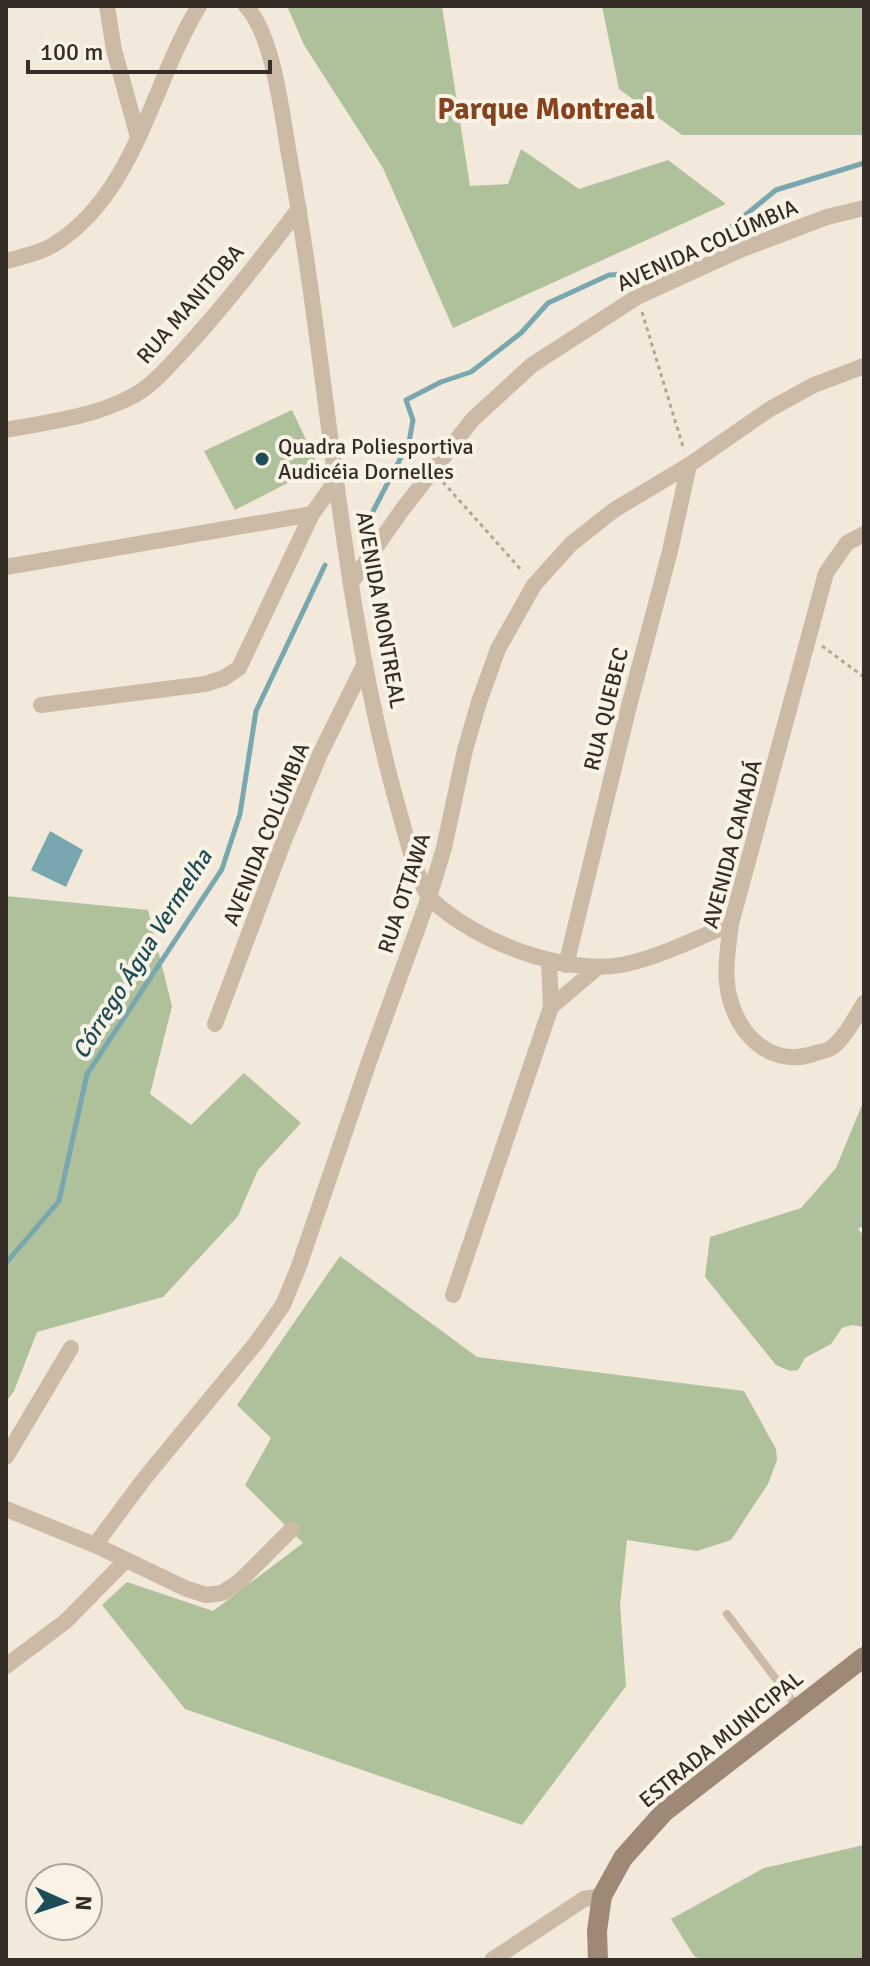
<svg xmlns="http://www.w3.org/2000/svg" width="870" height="1966" font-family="Signika,sans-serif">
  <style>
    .green { fill: #afc19a }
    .water { fill: #79a7af }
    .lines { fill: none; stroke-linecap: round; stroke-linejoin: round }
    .stream { stroke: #79a7af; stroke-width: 5 }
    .path { stroke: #b6a590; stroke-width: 3; stroke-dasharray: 4 4; stroke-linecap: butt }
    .lane { stroke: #cabaa6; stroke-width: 8 }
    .street { stroke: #cabaa6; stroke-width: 16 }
    .secondary { stroke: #9e8977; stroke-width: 20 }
    .poi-dot { fill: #1c4d58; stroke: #f9f3e6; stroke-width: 3 }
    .labels { text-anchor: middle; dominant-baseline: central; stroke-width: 8; stroke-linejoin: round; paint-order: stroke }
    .street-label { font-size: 22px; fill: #362d27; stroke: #f9f3e6 }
    .poi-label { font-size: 22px; fill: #362d27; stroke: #f9f3e6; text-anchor: start }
    .water-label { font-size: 24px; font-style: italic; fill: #1c4d58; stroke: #f9f3e6 }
    .district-label { font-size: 30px; font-weight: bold; fill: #86431f; stroke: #f9f3e6 }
  </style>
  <rect width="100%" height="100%" fill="#f2e9da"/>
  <path class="green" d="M287,6H442L470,186L508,184L521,149L579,189L668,160L726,204L453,328L383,168L304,45Z
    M602,6H864V135H682L619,89Z
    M292,410L319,467L235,510L204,451Z
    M6,896L148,910L172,1006L150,1094L191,1125L244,1073L301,1123L258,1170L238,1216L163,1297L37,1332L14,1391L6,1402Z
    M864,1100V1225L858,1229L864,1236V1327L852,1325L842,1328L831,1344L805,1358L798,1370L790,1371L776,1365L705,1277L710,1237L801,1208L836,1168Z
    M340,1256L477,1357L744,1391L776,1449L777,1460L768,1484L731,1540L697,1551L627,1540L620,1605L626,1686L522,1825L185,1709L102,1605L127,1582L213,1611L303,1543L245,1485L271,1438L237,1405Z
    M864,1845V1960H704L694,1956L671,1919L764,1868Z"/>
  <path class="water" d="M50,831L83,850L66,887L31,870Z"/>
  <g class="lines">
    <path class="stream" d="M369,519L409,442L413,420L406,400L441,382L471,372L521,333L548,303L609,275L652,273L689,261L776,190L864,163
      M6,1263L59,1201L87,1074L222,869L240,814L256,711L325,565"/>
    <path class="path" d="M642,312L684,450
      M443,482L523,572
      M822,646L864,677"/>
    <path class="lane" d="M727,1614L797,1707"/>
    <path class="street" d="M107,6L114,50L138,137
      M246,6C275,38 282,118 290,160C330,379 339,604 401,818C406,836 419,887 431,899C474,941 567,977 626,964C662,956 697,938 731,924
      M6,261C22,257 44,252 58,242C137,189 152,83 199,6
      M6,430C48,422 93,417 131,397C151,387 167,368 182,352C224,307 261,258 299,209
      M864,534L847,543L826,573L731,924C728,949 723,975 730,999C740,1037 772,1067 813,1054C818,1052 826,1051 831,1048C845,1038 855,1018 864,1003
      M6,567L312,514L336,481
      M351,583L402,510L473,419L532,365L637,297L740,250L827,217L864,208
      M41,705L205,684L224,678L239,668L312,514
      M549,961L551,1007
      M566,965L629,706L670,551L689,465
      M215,1024L283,843L320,754L365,663
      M453,1295L551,1007L597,968
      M6,1457L71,1348
      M6,1509L95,1545L187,1589L206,1595L222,1593L240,1581L292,1529
      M95,1545L144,1479L256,1343L283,1305L299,1266L371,1056L429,897L444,848L465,750L479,702L498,649L534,585L571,544L614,510L689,465L770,409L814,385L864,366
      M6,1666L66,1621L125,1561
      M492,1960L584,1899L602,1896"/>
    <path class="secondary" d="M598,1960L597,1931L602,1896L623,1858L664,1812L864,1657"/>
  </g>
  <circle class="poi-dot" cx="262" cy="459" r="8"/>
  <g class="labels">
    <g class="street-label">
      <text transform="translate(707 245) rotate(-24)">AVENIDA COLÚMBIA</text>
      <text transform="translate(190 304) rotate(-49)">RUA MANITOBA</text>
      <text transform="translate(381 610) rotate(80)">AVENIDA MONTREAL</text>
      <text transform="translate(606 709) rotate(-76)">RUA QUEBEC</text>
      <text transform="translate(266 834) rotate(-68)">AVENIDA COLÚMBIA</text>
      <text transform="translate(732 844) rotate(-75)">AVENIDA CANADÁ</text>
      <text transform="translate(404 893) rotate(-72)">RUA OTTAWA</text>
      <text transform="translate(721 1739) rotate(-39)">ESTRADA MUNICIPAL</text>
    </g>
    <g class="poi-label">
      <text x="278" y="446">Quadra Poliesportiva<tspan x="278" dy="25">Audicéia Dornelles</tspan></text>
    </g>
    <g class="water-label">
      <text transform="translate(142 954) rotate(-58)">Córrego Água Vermelha</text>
    </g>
    <g class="district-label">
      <text x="546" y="109">Parque Montreal</text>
    </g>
  </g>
  <rect width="870" height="1966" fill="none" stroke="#362d27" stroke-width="16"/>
  <g transform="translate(64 1902) rotate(93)"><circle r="38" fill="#f9f3e6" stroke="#aba49a" stroke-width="2"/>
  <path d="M0-6L14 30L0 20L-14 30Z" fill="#1c4d58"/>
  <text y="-12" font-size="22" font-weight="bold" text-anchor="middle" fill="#362d27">N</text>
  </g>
  <path d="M28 60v12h242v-12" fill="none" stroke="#362d27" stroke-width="4"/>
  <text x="40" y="60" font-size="24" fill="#362d27" stroke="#f9f3e6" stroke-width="6" paint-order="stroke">100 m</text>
</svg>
